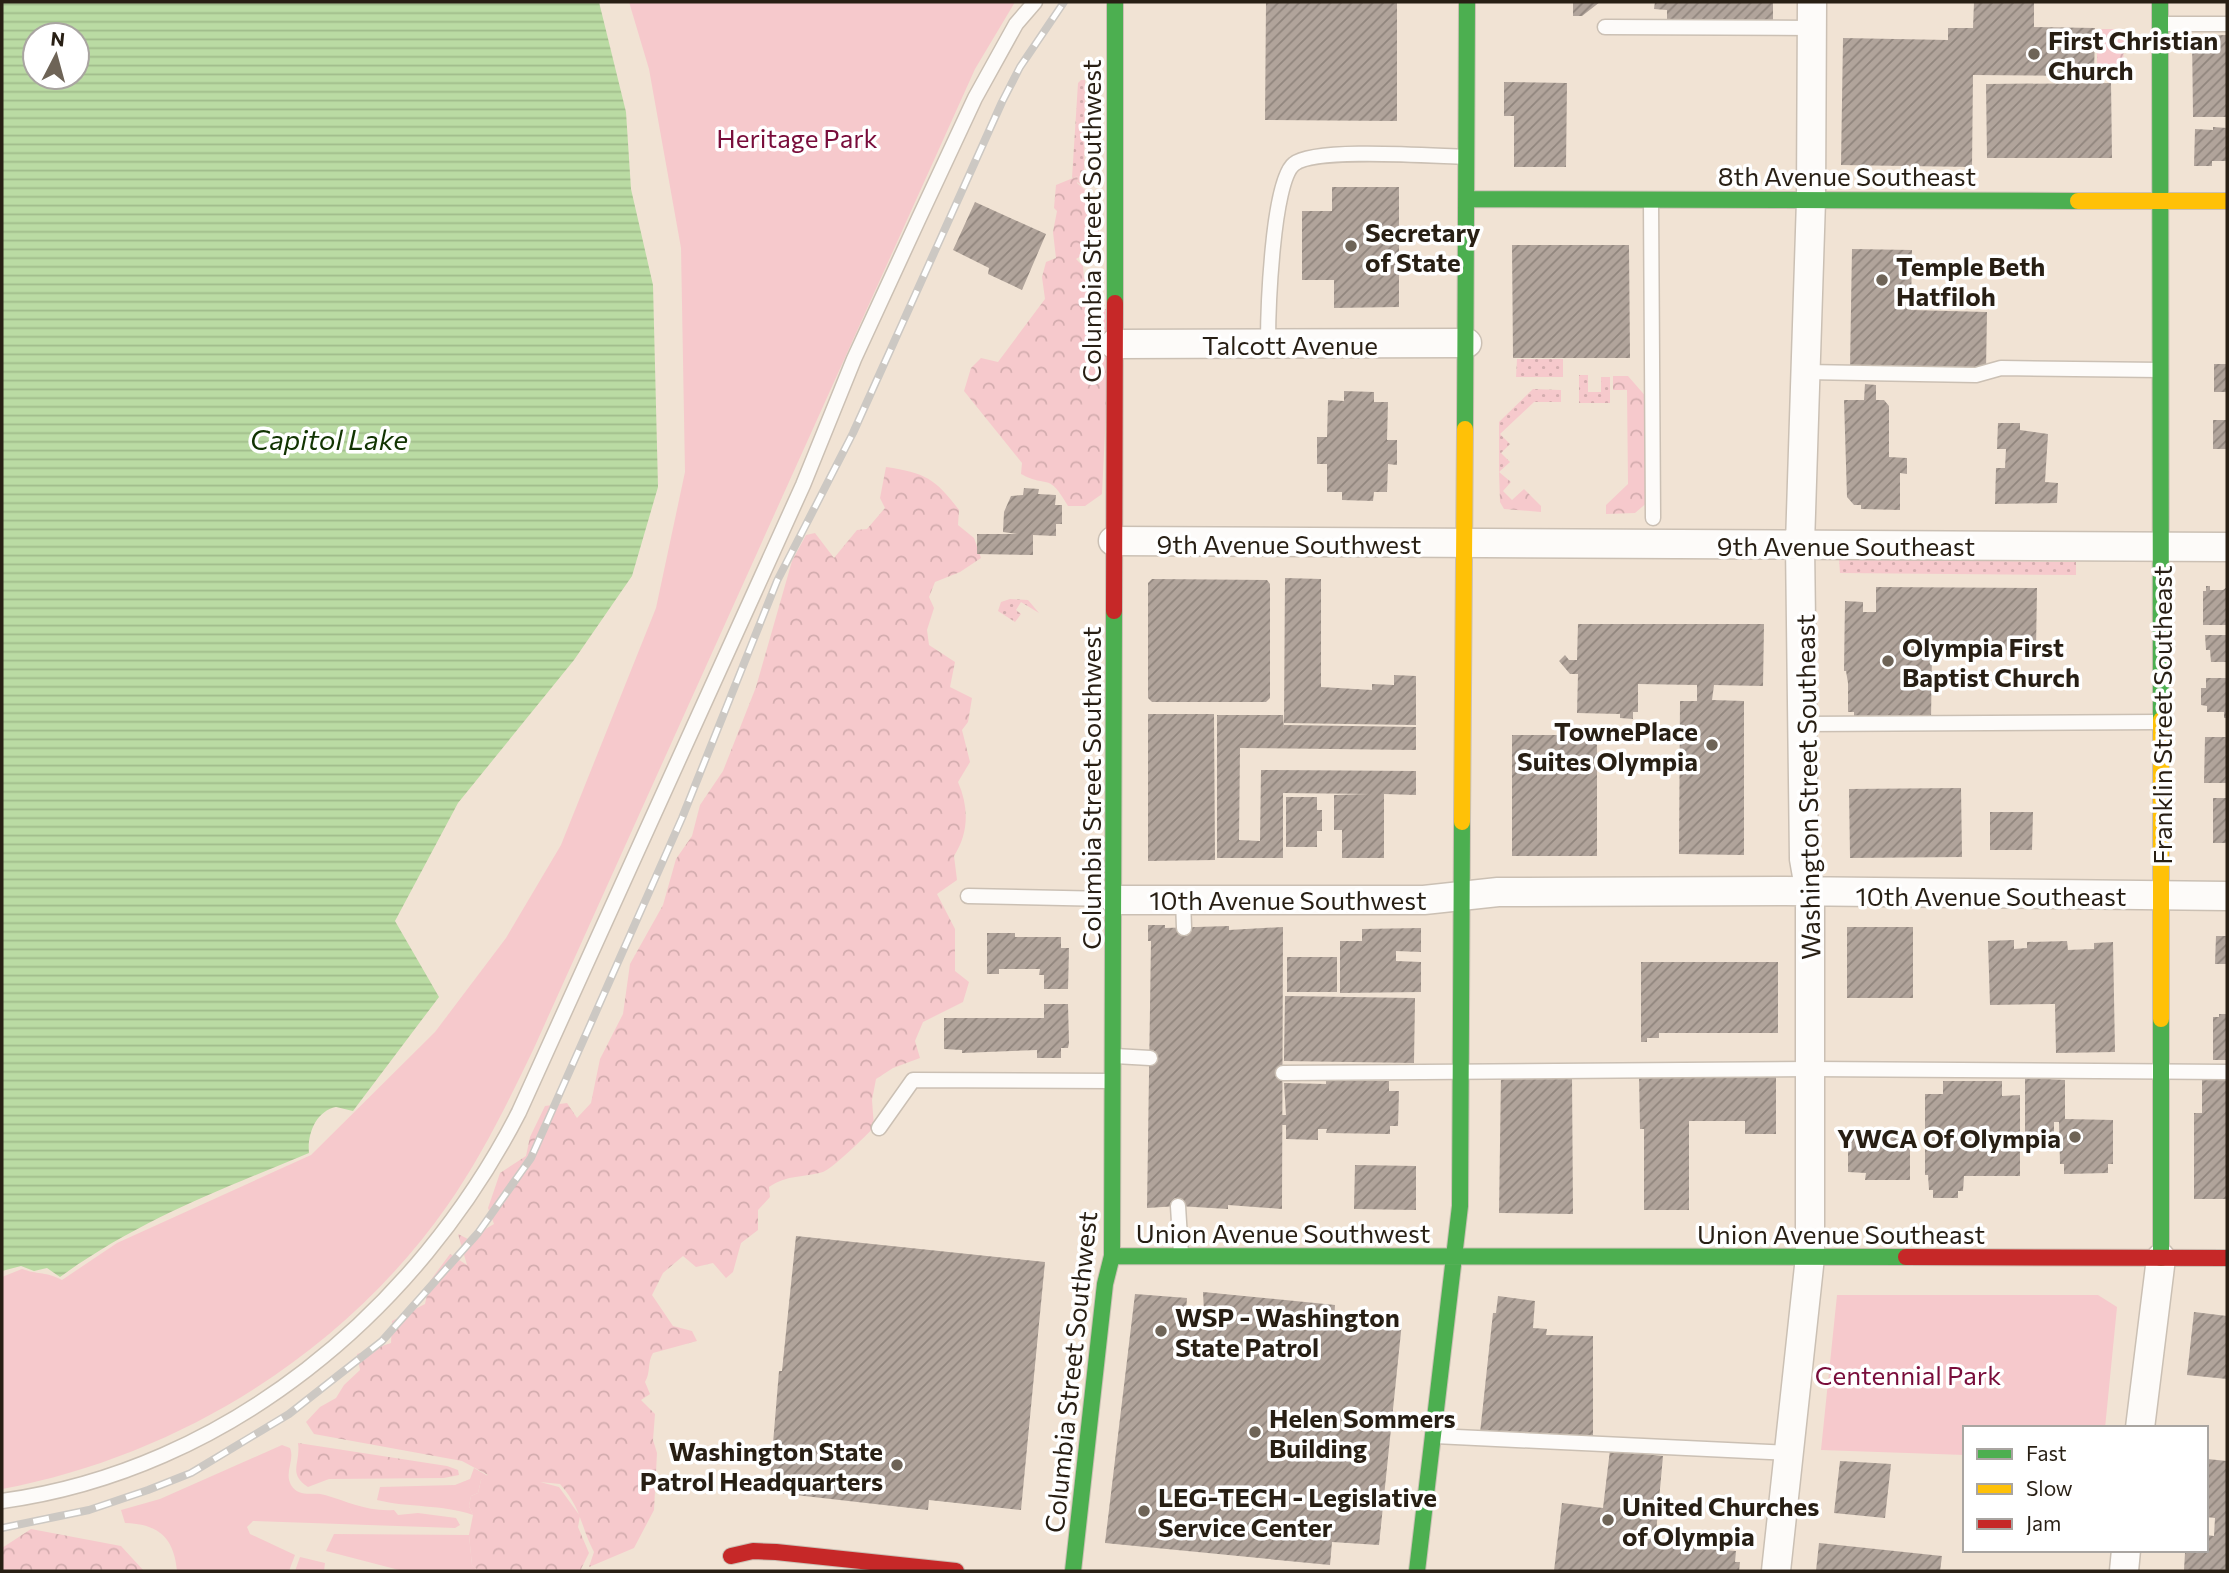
<svg xmlns="http://www.w3.org/2000/svg" width="2229" height="1573" font-family="Commissioner,sans-serif">
  <style>
    .grass { fill: url(#grass-dots) }
    .forest { fill: url(#forest-crowns) }
    .green { fill: #f6c9cc }
    .water { fill: url(#water-rules); fill-rule: evenodd }
    .building { fill: url(#building-hatch) }
    .lines { fill: none; stroke-linecap: round; stroke-linejoin: round }
    .lane-casing { stroke: #cbc0b4; stroke-width: 17 }
    .street-casing { stroke: #cbc0b4; stroke-width: 31 }
    .fast-casing { stroke: #cbc0b4; stroke-width: 18 }
    .slow-casing { stroke: #cbc0b4; stroke-width: 18 }
    .jam-casing { stroke: #cbc0b4; stroke-width: 18 }
    .lane { stroke: #fdfbf9; stroke-width: 14 }
    .street { stroke: #fdfbf9; stroke-width: 28 }
    .fast { stroke: #4caf50; stroke-width: 16 }
    .slow { stroke: #ffc107; stroke-width: 16 }
    .jam { stroke: #c62828; stroke-width: 16 }
    .rail-casing { stroke: #ccc8c3; stroke-width: 8 }
    .rail { stroke: #fff; stroke-width: 5; stroke-dasharray: 16; stroke-linecap: butt }
    .poi-dot { fill: #6e6457; stroke: #fff; stroke-width: 2.5 }
    .labels { text-anchor: middle; dominant-baseline: central; stroke-width: 7; stroke-linejoin: round; paint-order: stroke }
    .poi-label { font-size: 26px; font-weight: bold; fill: #281f14; stroke: #fff; text-anchor: start }
    .park-label { font-size: 26px; fill: #790d3b; stroke: #fff }
    .street-label { font-size: 26px; fill: #281f14; stroke: #fff }
    .water-label { font-size: 28px; font-style: italic; fill: #123402; stroke: #fff }
  </style>
  <defs>
    <pattern id="grass-dots" width="8" height="8" patternUnits="userSpaceOnUse" patternTransform="scale(1.75)"><rect width="8" height="8" fill="#f6c9cc"/><path d="M2 2h.1M6 6h.1" fill="none" stroke="#d3acae" stroke-width="1.8" stroke-linecap="round"/></pattern>
    <pattern id="forest-crowns" width="20" height="18" patternUnits="userSpaceOnUse" patternTransform="scale(1.75)"><rect width="20" height="18" fill="#f6c9cc"/><path d="M2 6a3 3 0 1 1 6 0M12 15a3 3 0 1 1 6 0" fill="none" stroke="#d3acae"/></pattern>
    <pattern id="water-rules" width="6" height="5" patternUnits="userSpaceOnUse" patternTransform="scale(1.75)"><rect width="6" height="5" fill="#badba3"/><path d="M0 2.5h6" fill="none" stroke="#a0bc8b"/></pattern>
    <pattern id="building-hatch" width="6" height="6" patternUnits="userSpaceOnUse" patternTransform="scale(1.75)"><rect width="6" height="6" fill="#b1a49b"/><path d="M-1 1l2-2M0 6l6-6M5 7l2-2" fill="none" stroke="#90857d"/></pattern>
  </defs>
  <rect width="100%" height="100%" fill="#f1e3d4"/>
  <path class="grass" d="M1081,80H1085L1084,187L1077,182L1078,176L1072,178L1078,83Z
    M1517,359H1563V377H1516Z
    M1579,375H1588V392H1601V377H1610V403H1579Z
    M1533,389L1561,390V402H1534L1500,434L1510,444L1501,453L1510,462L1499,472V422Z
    M1839,559L2076,562V575L1840,573Z
    M1010,599L1028,600L1039,613L1021,602L1016,610L1021,614L1015,622L998,611L1001,602Z"/>
  <path class="forest" d="M2097,29H2124L2123,76H2097Z
    M1078,176L1077,183L1085,190V197L1099,203V245L1076,259L1083,266L1084,279L1097,281L1096,292L1086,298L1092,305L1111,311L1102,494L1085,506H1068C1048,471 1049,489 1021,474L1022,463L964,391L971,368L981,358L998,362L1045,299L1042,277L1046,262L1056,258L1053,232L1057,211L1054,208L1056,185Z
    M1613,376H1628L1648,399L1649,501L1635,513L1606,514V505L1628,484L1627,390H1613Z
    M886,467C925,473 935,478 959,510L958,525L974,538L981,558L960,572L935,582L929,597L934,608L927,630L929,645L955,662L950,687L972,698L968,722L962,730L970,762L958,782C969,807 969,833 954,856L957,880L937,894L955,929V971L969,982L963,1002L923,1022L915,1041L920,1058L893,1068L876,1079L872,1100L874,1127C866,1136 832,1169 823,1172C802,1178 789,1174 769,1187L770,1197L758,1210V1230L741,1243L733,1272L726,1278L713,1263L696,1267L683,1256L663,1273L652,1295L673,1326L692,1331L697,1341L653,1353C647,1363 651,1372 645,1382L650,1394L641,1400L655,1414L653,1440L657,1453L654,1510L634,1548L589,1567L594,1552C580,1525 582,1509 560,1484L540,1482L559,1487L580,1516L578,1527L589,1553L580,1571H479L472,1565L469,1535L473,1515L469,1506L471,1496L478,1493L481,1480L488,1475L462,1461L314,1434L306,1422L320,1407L336,1398L344,1385L360,1370L357,1354L391,1343L392,1321L425,1304L430,1281L450,1254L467,1265L458,1234L468,1239L494,1224L488,1208L500,1173L526,1156L530,1137L545,1106L567,1103L577,1118L591,1103L600,1059L623,1014L630,964L663,905L676,859L692,836L700,805L723,771L756,687L792,561L806,535L815,533L834,558L857,530L867,529L885,508L880,498Z
    M1499,472L1511,482L1503,491L1512,500L1524,489L1541,506V512L1504,509L1500,502Z
    M298,1443L447,1466L458,1470L459,1475L444,1478L329,1479L308,1487C287,1473 301,1464 298,1443Z
    M31,1529L121,1546L144,1571H2V1548Z"/>
  <path class="green" d="M629,2H1015L975,69L534,1048C508,1102 482,1156 447,1206C343,1354 178,1456 2,1489V1277L22,1269C39,1275 44,1271 62,1280L117,1243L311,1155L435,1032L506,938L561,845L656,608L685,472L681,248L649,69Z
    M1837,1295H2098L2117,1307L2105,1428H1965V1455L1821,1450Z
    M282,1445L290,1448C295,1460 284,1472 291,1485C300,1499 313,1491 325,1495C349,1502 368,1512 394,1510L398,1515L418,1513L456,1518L460,1525L455,1528L253,1521L247,1527L250,1534L295,1555L289,1571H177C174,1537 158,1524 125,1523L121,1510L160,1499Z
    M474,1468L488,1476L481,1480L478,1493L471,1496L469,1506L473,1515C442,1504 409,1508 377,1500L380,1487L455,1485L470,1479Z
    M334,1534L469,1535L472,1565L479,1571H403L326,1551Z
    M300,1557L325,1563L324,1571H295Z"/>
  <path class="water" d="M2,2H599L626,112L631,189L653,285L658,487L632,576L574,660L458,803L395,921L439,997L353,1111L336,1107C316,1111 307,1134 309,1153C220,1190 139,1220 60,1277L47,1268L34,1271L21,1266L2,1271ZM35,35H77V77H35Z"/>
  <path class="building" d="M1266,2H1397V121L1265,120Z
    M1573,2H1600L1582,16H1573Z
    M1655,2H1773V22H1667V10L1654,9Z
    M1974,2H2034V27L2095,28L2094,76L1973,75L1972,167L1841,165L1843,38L1948,40V28H1973Z
    M2227,35V117H2193L2192,36Z
    M1504,82L1567,83L1566,167H1514V116H1504Z
    M2111,83L2112,158H1987L1986,84Z
    M2213,127L2227,128V161H2212V166H2194L2195,129L2213,130Z
    M1332,187H1399V307L1334,308V280H1302V211H1332Z
    M975,202L1046,234L1022,290L988,274L989,268L953,250Z
    M1512,245H1629L1630,358H1513Z
    M1852,249L1912,250L1911,310L1987,312L1986,370L1850,368Z
    M2214,364H2227V392H2214Z
    M1865,384L1876,385V400H1884L1889,406V457L1907,458V474L1900,473V510L1861,509V505H1854L1847,497L1844,400H1864Z
    M1344,391L1374,392V402H1388L1387,440H1397V465L1388,464L1387,492H1374L1373,501L1342,500V492H1327V464H1317V437H1327L1328,400L1344,401Z
    M2213,420H2227V449H2213Z
    M1998,423H2020V430L2048,434L2045,482L2058,483L2057,503L1995,504L1996,468H2005L2006,449H1997Z
    M1024,488L1039,489L1038,494L1056,495L1055,505H1062V524H1056V536L1033,535V555L977,554V534H1017L1003,532L1004,512L1011,496L1023,495Z
    M1285,578L1321,579V687L1372,690V684L1394,685V675L1416,676V725L1284,723Z
    M1152,579L1267,580L1270,584V698L1266,702H1152L1148,698V583Z
    M2206,586H2210V590H2223L2227,587V625H2203V591H2206Z
    M1876,587L2037,588L2036,650L1932,649L1931,720L1854,719V712H1848V683L1846,671H1844L1845,601L1863,602V612H1876Z
    M1578,624H1764L1763,686L1714,685L1712,700L1744,701V855L1679,854L1680,701H1697V685L1638,684V712H1633V719L1620,718V714L1577,713L1578,674H1570L1559,661L1565,655L1569,660H1577Z
    M2205,635H2227V662H2211L2210,650H2206Z
    M2206,678H2227V718H2224V712H2207V706L2201,705V688H2206Z
    M1148,714H1214L1215,860L1148,861Z
    M1217,715H1283L1284,729V725L1416,727V750L1240,748L1239,840L1260,841L1261,770L1416,771V795L1384,794V858H1342V830H1334V795L1370,794L1283,793V858H1217Z
    M1512,735H1597V856H1512Z
    M2205,737H2227V783H2204Z
    M1961,788L1962,857L1850,858L1849,789Z
    M1286,797H1317V810H1322V831H1317V847H1286Z
    M2213,798H2227V843H2213Z
    M1990,812H2033L2032,850H1990Z
    M1148,925H1165V928L1229,926V930L1283,927L1282,1209L1228,1205V1209L1178,1206L1147,1208L1151,941H1148Z
    M1847,927H1913V998H1847Z
    M1421,928V952L1396,951V961L1421,962V992L1340,993V941H1362V929Z
    M987,933H1015V937H1061V948H1069L1068,989H1044V975H1039L1040,969H999V974H987Z
    M2216,936H2227V964H2215Z
    M2014,940V949L2027,948V942L2067,941L2068,950L2094,949V943L2113,942L2115,1052L2056,1053L2055,1004L1990,1005L1988,941Z
    M1287,957H1337V992H1287Z
    M1641,962H1778V1033H1659V1038H1647V1042H1641Z
    M1285,996L1415,998L1414,1063L1284,1061Z
    M1044,1004H1068L1069,1043L1068,1048H1061V1058H1037V1050L962,1053V1050L944,1049V1018H1044Z
    M2219,1014H2227V1060H2213V1017H2219Z
    M2192,1072L2227,1075V1199H2194V1113H2202V1079H2193Z
    M1639,1074H1776V1134H1745V1121H1689V1210H1644V1129H1640Z
    M1501,1075L1572,1076L1573,1214L1499,1213Z
    M2025,1078L2065,1080V1119L2113,1120V1164H2108V1173L2064,1174V1164H2060L2059,1122H2054V1147H2025Z
    M1326,1080L1389,1081V1091H1399L1398,1126H1390V1134L1326,1133L1327,1129H1318V1140L1286,1139V1125H1282V1115H1286L1284,1083L1326,1084Z
    M1943,1081H2002V1096L2020,1095V1176H1964L1963,1191H1958V1198H1933V1190H1929L1928,1175H1925V1094H1943Z
    M1848,1128L1910,1131V1180H1865L1866,1173L1848,1172Z
    M1355,1165L1416,1166V1210L1354,1209Z
    M796,1236L1045,1262L1021,1510L929,1500L928,1510L769,1492L779,1371H782Z
    M1203,1292L1335,1305L1334,1321L1346,1322V1316L1402,1322L1379,1545L1332,1542L1330,1565L1105,1543L1135,1294L1187,1298L1186,1311L1204,1312Z
    M1498,1296L1535,1301L1533,1328L1547,1329L1546,1335L1593,1336V1438L1480,1433L1493,1313H1496Z
    M2194,1312L2227,1316V1379L2187,1375Z
    M1610,1450L1663,1456L1655,1544L1736,1551L1735,1562H1740L1739,1571H1554L1562,1503L1603,1508Z
    M2207,1459L2227,1461V1571L2184,1570L2185,1553L2206,1550V1535L2214,1536L2215,1518L2206,1517Z
    M1840,1461L1891,1464L1885,1518L1834,1513Z
    M1819,1543L1942,1556L1940,1571H1816Z"/>
  <g class="lines">
    <g class="lane-casing">
      <path id="lane" d="M2162,24H2227
        M1605,27L1811,28
        M1651,201L1653,518
        M1268,343C1268,313 1272,181 1294,164C1315,147 1432,156 1464,157
        M1806,372L1976,375L2001,368L2160,370
        M1804,724L2159,722
        M968,896L1110,899
        M1183,900L1184,928
        M1115,1056L1150,1058
        M1283,1073L1811,1069L2227,1072
        M879,1128L913,1080L1112,1081
        M1178,1206L1181,1254
        M1435,1436L1788,1453
        M2,1501C227,1470 417,1311 519,1112L803,485L854,359L919,218L975,98L1016,24L1035,2"/>
    </g>
    <g class="street-casing">
      <path id="street" d="M1114,344L1467,343
        M1113,541L2227,547
        M1115,900H1424L1498,892L1785,891L2227,896
        M2140,1428L2161,1258
        M1776,1571L1810,1257V893L1804,859L1800,544L1811,200L1812,2
        M2124,1571L2126,1550"/>
    </g>
    <g class="fast-casing">
      <path id="fast" d="M2160,2L2161,720
        M1466,199L2078,201
        M1115,303V2
        M1465,429L1467,2
        M2161,1019V1258
        M1112,1256L1906,1257
        M1073,1571L1105,1284L1112,1256L1114,611
        M1417,1571L1460,1206L1462,822"/>
    </g>
    <g class="slow-casing">
      <path id="slow" d="M2078,201H2227
        M2161,720V1019
        M1462,822L1465,429"/>
    </g>
    <g class="jam-casing">
      <path id="jam" d="M1114,611L1115,303
        M1906,1257L2227,1258
        M731,1556L753,1551L776,1552L956,1571"/>
    </g>
    <use href="#lane" class="lane"/>
    <use href="#street" class="street"/>
    <use href="#fast" class="fast"/>
    <use href="#slow" class="slow"/>
    <use href="#jam" class="jam"/>
    <g class="rail-casing">
      <path id="rail" d="M2,1528L89,1510L148,1490L191,1473L289,1414L382,1341L478,1233L531,1158L682,818L777,581L853,433L1002,102L1020,67L1064,2"/>
    </g>
    <use href="#rail" class="rail"/>
  </g>
  <g class="poi-dot">
    <circle cx="2034" cy="54" r="7"/>
    <circle cx="1351" cy="246" r="7"/>
    <circle cx="1882" cy="280" r="7"/>
    <circle cx="1888" cy="661" r="7"/>
    <circle cx="1712" cy="745" r="7"/>
    <circle cx="2075" cy="1137" r="7"/>
    <circle cx="1161" cy="1331" r="7"/>
    <circle cx="1255" cy="1432" r="7"/>
    <circle cx="897" cy="1465" r="7"/>
    <circle cx="1144" cy="1511" r="7"/>
    <circle cx="1608" cy="1520" r="7"/>
  </g>
  <g class="labels">
    <g class="poi-label">
      <text x="2048" y="39">First Christian<tspan x="2048" dy="30">Church</tspan></text>
      <text x="1365" y="231">Secretary<tspan x="1365" dy="30">of State</tspan></text>
      <text x="1896" y="265">Temple Beth<tspan x="1896" dy="30">Hatfiloh</tspan></text>
      <text x="1902" y="646">Olympia First<tspan x="1902" dy="30">Baptist Church</tspan></text>
      <text x="1698" y="730" text-anchor="end">TownePlace<tspan x="1698" dy="30">Suites Olympia</tspan></text>
      <text x="2061" y="1137" text-anchor="end">YWCA Of Olympia</text>
      <text x="1175" y="1316">WSP - Washington<tspan x="1175" dy="30">State Patrol</tspan></text>
      <text x="1269" y="1417">Helen Sommers<tspan x="1269" dy="30">Building</tspan></text>
      <text x="883" y="1450" text-anchor="end">Washington State<tspan x="883" dy="30">Patrol Headquarters</tspan></text>
      <text x="1158" y="1496">LEG-TECH - Legislative<tspan x="1158" dy="30">Service Center</tspan></text>
      <text x="1622" y="1505">United Churches<tspan x="1622" dy="30">of Olympia</tspan></text>
    </g>
    <g class="park-label">
      <text x="797" y="137">Heritage Park</text>
      <text x="1908" y="1374">Centennial Park</text>
    </g>
    <g class="street-label">
      <text x="1847" y="175">8th Avenue Southeast</text>
      <text transform="translate(1090 221) rotate(-90)">Columbia Street Southwest</text>
      <text x="1290" y="344">Talcott Avenue</text>
      <text x="1289" y="543">9th Avenue Southwest</text>
      <text x="1846" y="545">9th Avenue Southeast</text>
      <text transform="translate(2161 715) rotate(-90)">Franklin Street Southeast</text>
      <text transform="translate(1807 787) rotate(-91)">Washington Street Southeast</text>
      <text transform="translate(1090 788) rotate(-90)">Columbia Street Southwest</text>
      <text x="1991" y="895">10th Avenue Southeast</text>
      <text x="1288" y="899">10th Avenue Southwest</text>
      <text x="1283" y="1232">Union Avenue Southwest</text>
      <text x="1841" y="1233">Union Avenue Southeast</text>
      <text transform="translate(1070 1372) rotate(-84)">Columbia Street Southwest</text>
    </g>
    <g class="water-label">
      <text x="329" y="439">Capitol Lake</text>
    </g>
  </g>
  <rect width="2229" height="1573" fill="none" stroke="#281f14" stroke-width="7"/>
  <rect x="1963" y="1426" width="245" height="126" fill="#ffffff" stroke="#a9a5a1" stroke-width="2"/>
  <rect x="1977" y="1449" width="35" height="10" fill="#4caf50" stroke="#a9a5a1" stroke-width="2"/>
  <text x="2026" y="1461" font-size="21" fill="#281f14">Fast</text>
  <rect x="1977" y="1484" width="35" height="10" fill="#ffc107" stroke="#a9a5a1" stroke-width="2"/>
  <text x="2026" y="1496" font-size="21" fill="#281f14">Slow</text>
  <rect x="1977" y="1519" width="35" height="10" fill="#c62828" stroke="#a9a5a1" stroke-width="2"/>
  <text x="2026" y="1531" font-size="21" fill="#281f14">Jam</text>
  <g transform="translate(56 56) rotate(6)"><circle r="33" fill="#ffffff" stroke="#a9a5a1" stroke-width="2"/>
  <path d="M0-5L12 26L0 18L-12 26Z" fill="#6e6457"/>
  <text y="-10" font-size="19" font-weight="bold" text-anchor="middle" fill="#281f14">N</text>
  </g>
</svg>
